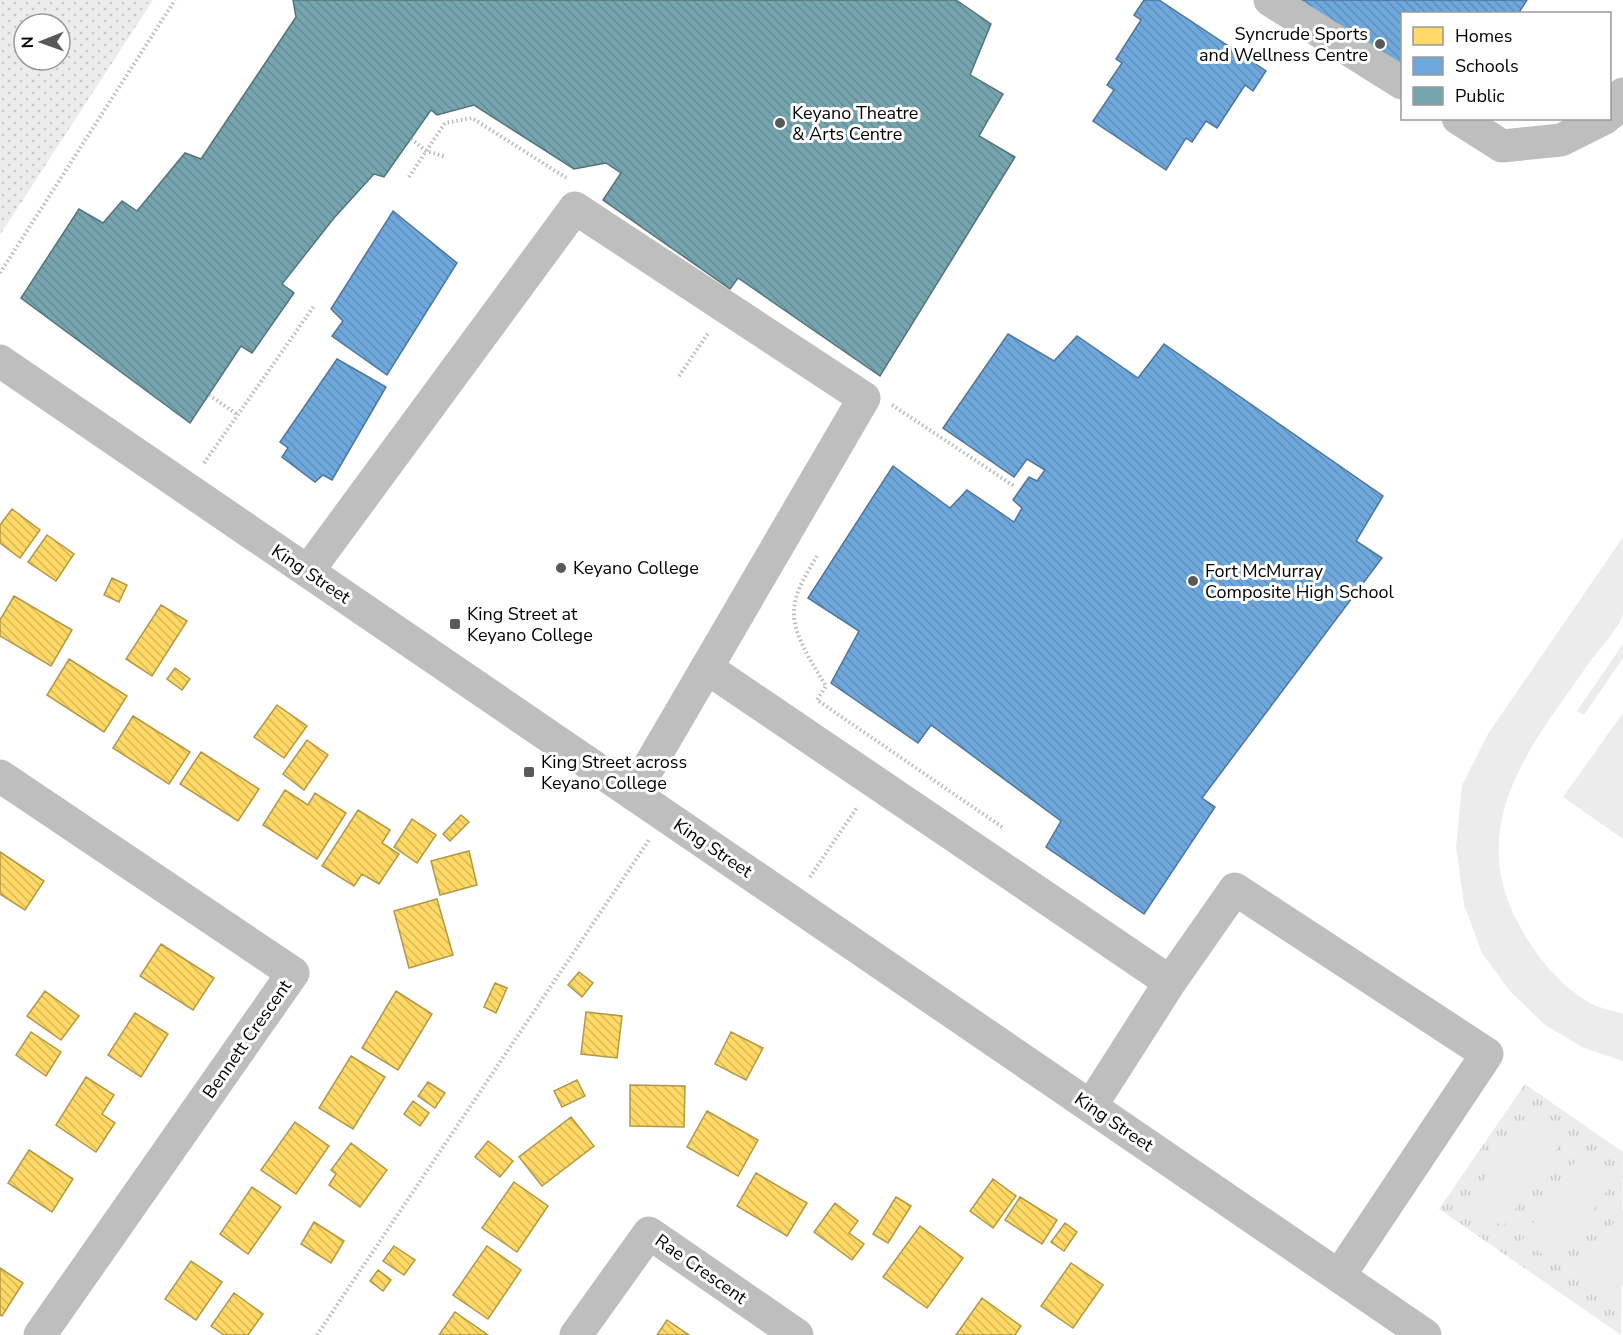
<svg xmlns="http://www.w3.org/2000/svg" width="1623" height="1335" font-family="'Nunito Sans',sans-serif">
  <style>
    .grass { fill: url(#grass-dots); fill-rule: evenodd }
    .park { fill: url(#park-tufts) }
    .garden { fill: #ececec }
    .homes { fill: url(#homes-back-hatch); stroke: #b29847; stroke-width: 1.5 }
    .schools { fill: url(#schools-back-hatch); stroke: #4e769a; stroke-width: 1.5 }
    .public { fill: url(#public-back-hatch); stroke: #53747a; stroke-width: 1.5 }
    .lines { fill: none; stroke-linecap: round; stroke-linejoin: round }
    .path { stroke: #b9b9b9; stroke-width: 4; stroke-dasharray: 1.5 3; stroke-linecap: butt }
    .minor { stroke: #bebebe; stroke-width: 33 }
    .poi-dot { fill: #595959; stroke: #fff; stroke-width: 2 }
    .labels { text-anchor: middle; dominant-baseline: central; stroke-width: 6; stroke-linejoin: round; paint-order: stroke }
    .poi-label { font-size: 18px; fill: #000; stroke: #fff; text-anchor: start }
    .street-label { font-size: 18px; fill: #000; stroke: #fff }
  </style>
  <defs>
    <pattern id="grass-dots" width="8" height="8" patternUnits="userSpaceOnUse" patternTransform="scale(1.5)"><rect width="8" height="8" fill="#ececec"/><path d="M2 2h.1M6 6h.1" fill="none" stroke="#c9c9c9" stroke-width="1.8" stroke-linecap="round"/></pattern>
    <pattern id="park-tufts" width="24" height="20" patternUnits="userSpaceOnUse" patternTransform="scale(1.5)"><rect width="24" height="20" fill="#ececec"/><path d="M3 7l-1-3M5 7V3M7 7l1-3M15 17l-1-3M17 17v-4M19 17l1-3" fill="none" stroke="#c9c9c9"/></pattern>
    <pattern id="homes-back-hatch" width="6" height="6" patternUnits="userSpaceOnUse" patternTransform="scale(1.5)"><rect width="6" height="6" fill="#ffd966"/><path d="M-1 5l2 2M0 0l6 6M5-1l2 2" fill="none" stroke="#d9b857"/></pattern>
    <pattern id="schools-back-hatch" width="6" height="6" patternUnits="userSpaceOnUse" patternTransform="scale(1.5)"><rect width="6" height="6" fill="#6fa8dc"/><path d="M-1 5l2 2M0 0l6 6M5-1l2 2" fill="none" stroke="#5e8fbb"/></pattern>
    <pattern id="public-back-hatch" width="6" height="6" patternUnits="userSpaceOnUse" patternTransform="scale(1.5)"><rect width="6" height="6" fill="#76a5af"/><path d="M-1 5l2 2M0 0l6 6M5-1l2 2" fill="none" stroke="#648c95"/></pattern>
  </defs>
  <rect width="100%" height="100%" fill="#fff"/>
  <path class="grass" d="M0,0H153L0,235ZM24,24H60V60H24Z"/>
  <path class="park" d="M1525,1084L1623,1152L1621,1335L1439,1209Z"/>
  <path class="garden" d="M1623,537C1623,554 1623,600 1623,614C1620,627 1598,651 1589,663C1534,742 1465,821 1517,921C1533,952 1555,981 1585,1000C1595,1007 1611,1010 1623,1014V1061L1582,1047L1545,1025L1509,990L1482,953L1464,904L1456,847L1462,785L1488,734Z
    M1623,644V658L1584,715L1577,711Z
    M1623,713V839L1563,797Z
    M1526,1118L1561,1142L1503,1227L1468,1203Z
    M1580,1155L1615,1179L1557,1264L1522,1240Z
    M1623,1209V1284L1613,1299L1578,1275Z"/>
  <path class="homes" d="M12,509L40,530L20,558L0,543V525Z
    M47,535L74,554L56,581L28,562Z
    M112,578L127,585L119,602L104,595Z
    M14,596L72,630L51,666L0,636V620Z
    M161,605L187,621L152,676L126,659Z
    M69,659L127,696L104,732L47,695Z
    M175,668L190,679L182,690L167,679Z
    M277,705L307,726L284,758L254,737Z
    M133,716L190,752L169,784L113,748Z
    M307,740L328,755L304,790L283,774Z
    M201,752L259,789L238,821L180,784Z
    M285,790L308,805L315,793L346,813L317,859L263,825Z
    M358,810L390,830L382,843L399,854L379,884L362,874L354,886L322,866Z
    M461,815L469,822L450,841L443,834Z
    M412,819L436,835L417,863L394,847Z
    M469,851L477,885L440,895L431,861Z
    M0,852L44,881L25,910L0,894Z
    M437,899L453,955L409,968L394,911Z
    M161,944L214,978L193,1010L140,976Z
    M579,972L593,983L582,997L568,985Z
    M495,983L507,988L496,1013L484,1007Z
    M45,991L79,1016L61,1040L27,1016Z
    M396,991L432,1014L398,1070L362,1048Z
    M586,1012L622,1016L617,1058L581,1054Z
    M135,1013L168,1034L141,1077L108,1055Z
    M31,1032L61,1052L46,1076L16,1055Z
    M731,1032L763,1048L746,1080L715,1064Z
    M351,1056L385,1077L353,1129L319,1108Z
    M86,1077L114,1095L102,1114L115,1123L96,1152L56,1125Z
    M577,1080L585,1096L562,1107L554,1091Z
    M428,1082L445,1093L435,1108L418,1096Z
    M630,1085L685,1086L684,1127L630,1126Z
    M413,1101L429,1113L420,1126L404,1114Z
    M707,1111L758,1140L738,1176L687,1147Z
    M571,1117L594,1146L542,1186L519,1157Z
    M295,1122L329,1146L296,1194L261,1170Z
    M488,1141L513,1161L500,1177L475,1157Z
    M351,1143L387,1170L360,1207L329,1185L336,1174L331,1170Z
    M29,1150L73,1179L52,1212L8,1183Z
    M756,1173L807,1203L787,1236L737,1206Z
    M993,1179L1016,1196L993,1228L970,1211Z
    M514,1182L548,1206L517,1252L482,1228Z
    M252,1187L281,1207L248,1254L220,1234Z
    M896,1197L911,1206L888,1243L873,1234Z
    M1020,1197L1057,1220L1042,1244L1005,1220Z
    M835,1203L858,1221L849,1233L864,1244L852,1260L814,1232Z
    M314,1222L344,1241L331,1263L301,1244Z
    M1065,1223L1077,1232L1064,1251L1051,1242Z
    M920,1226L963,1258L927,1308L883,1277Z
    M394,1246L415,1260L404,1275L383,1261Z
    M487,1246L521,1270L488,1319L453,1295Z
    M191,1261L222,1282L196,1320L165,1299Z
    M1071,1263L1103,1285L1073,1328L1041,1306Z
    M0,1268L23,1283L2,1316L0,1315Z
    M378,1270L391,1280L383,1291L370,1281Z
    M234,1293L263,1314L248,1335H224L211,1326Z
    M982,1298L1021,1326L1015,1335H956Z
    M455,1312L488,1335H439Z
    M667,1320L689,1335H657Z"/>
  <path class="schools" d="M1144,0H1159L1266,71L1253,91L1245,85L1217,128L1206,121L1192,142L1186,138L1166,170L1093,121L1114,90L1107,85L1122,63L1116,59L1141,20L1134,15Z
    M1292,0H1527L1518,14H1402V75Z
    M393,211L457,263L387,375L332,336L343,321L331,309Z
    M1008,334L1054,361L1077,336L1138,378L1164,344L1383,496L1356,541L1382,558L1202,798L1215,807L1144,914L1046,847L1061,821L931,725L918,743L831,683L859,631L808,598L893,466L950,508L967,490L1014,522L1022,508L1013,500L1029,477L1037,481L1045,470L1027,459L1014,477L943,428Z
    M337,359L386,387L332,480L323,475L315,482L282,457L288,448L280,442Z"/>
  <path class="public" d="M293,0H956L991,24L970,75L1003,94L979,136L1015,157L880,376L738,278L730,289L603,200L621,173L606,163L574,169L474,105L437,115L431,110L384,177L374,174L334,218L282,284L294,293L252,353L241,346L190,423L21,298L79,209L103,223L122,201L137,211L185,153L201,159L296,17Z"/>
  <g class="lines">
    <path class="path" d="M411,139L426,151L446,157
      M409,177L445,123L472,118L568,179
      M0,273L175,0
      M679,376L709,332
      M209,395L238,415
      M892,405L1014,486
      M204,463L314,306
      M817,556C807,573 794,592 794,613C793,635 815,668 826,686L817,700L1002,827
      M810,877L858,806
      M317,1335L649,840"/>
    <path class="minor" d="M1270,0L1402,83
      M1610,114L1623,94
      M1458,118L1502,146L1561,140L1605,118
      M0,361L1425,1335
      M308,571L575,208L864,398L633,794
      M707,668L1170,982L1091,1106
      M0,776L293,973L40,1335
      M1170,982L1235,889L1487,1054L1339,1276
      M576,1335L649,1233L797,1335"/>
  </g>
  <g class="poi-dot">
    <circle cx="1380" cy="44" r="6"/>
    <circle cx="780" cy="123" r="6"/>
    <circle cx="561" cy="568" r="6"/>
    <circle cx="1193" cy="581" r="6"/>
    <rect x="449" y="618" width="12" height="12" rx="3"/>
    <rect x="523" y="766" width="12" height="12" rx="3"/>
  </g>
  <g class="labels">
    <g class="poi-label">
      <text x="1368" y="34" text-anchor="end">Syncrude Sports<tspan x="1368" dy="21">and Wellness Centre</tspan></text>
      <text x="792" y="113">Keyano Theatre<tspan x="792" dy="21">&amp; Arts Centre</tspan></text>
      <text x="573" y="568">Keyano College</text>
      <text x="1205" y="571">Fort McMurray<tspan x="1205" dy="21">Composite High School</tspan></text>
      <text x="467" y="614">King Street at<tspan x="467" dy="21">Keyano College</tspan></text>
      <text x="541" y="762">King Street across<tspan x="541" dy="21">Keyano College</tspan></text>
    </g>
    <g class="street-label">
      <text transform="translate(311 574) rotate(34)">King Street</text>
      <text transform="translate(713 848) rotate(34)">King Street</text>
      <text transform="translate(247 1039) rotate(-55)">Bennett Crescent</text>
      <text transform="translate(1114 1122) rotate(34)">King Street</text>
      <text transform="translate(701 1269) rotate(35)">Rae Crescent</text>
    </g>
  </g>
  <rect x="1401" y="12" width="210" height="108" fill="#ffffff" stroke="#999999" stroke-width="1.5"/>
  <rect x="1413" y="27" width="30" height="18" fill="#ffd966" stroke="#999999" stroke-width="1.5"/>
  <text x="1455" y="42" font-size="18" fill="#000000">Homes</text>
  <rect x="1413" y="57" width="30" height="18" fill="#6fa8dc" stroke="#999999" stroke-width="1.5"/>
  <text x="1455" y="72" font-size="18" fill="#000000">Schools</text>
  <rect x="1413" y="87" width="30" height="18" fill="#76a5af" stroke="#999999" stroke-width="1.5"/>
  <text x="1455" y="102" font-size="18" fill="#000000">Public</text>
  <g transform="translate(42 42) rotate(269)"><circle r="28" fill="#ffffff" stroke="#999999" stroke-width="1.5"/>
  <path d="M0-4.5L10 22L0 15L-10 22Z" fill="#595959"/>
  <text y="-9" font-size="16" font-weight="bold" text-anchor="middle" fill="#000000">N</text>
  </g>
</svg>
